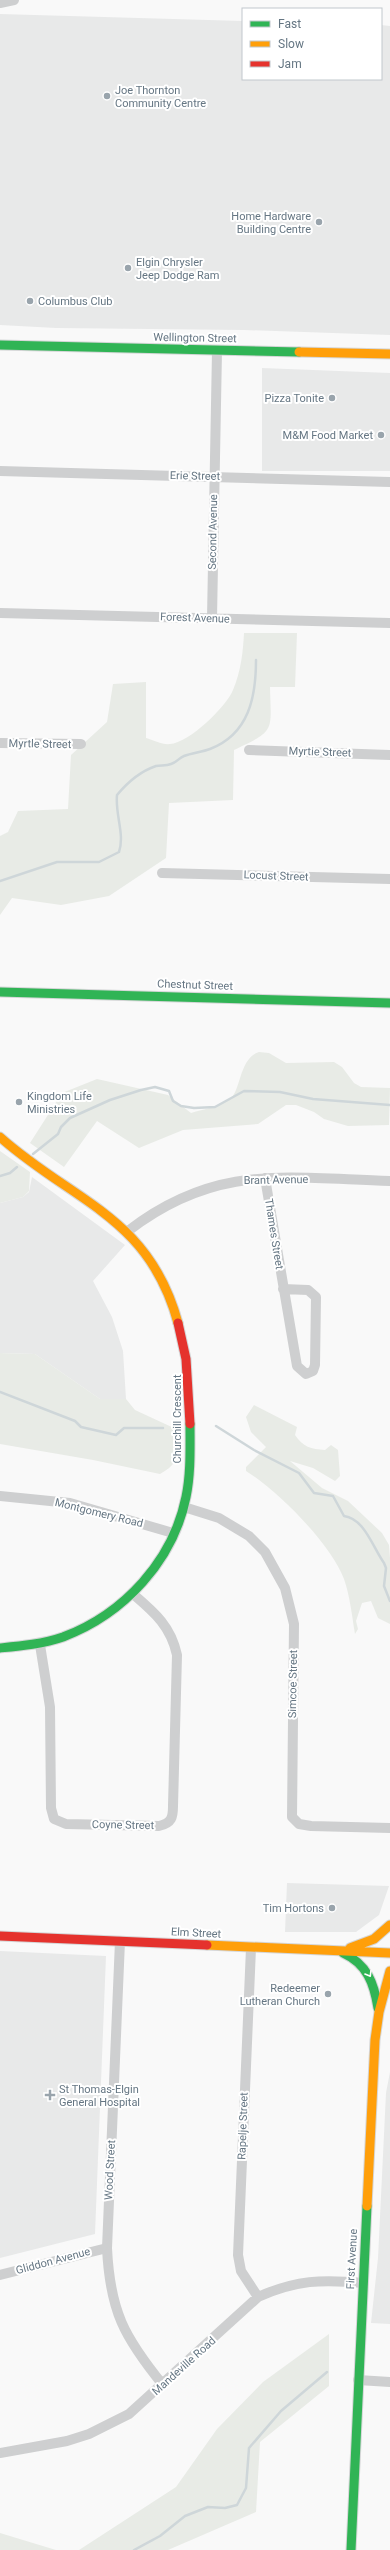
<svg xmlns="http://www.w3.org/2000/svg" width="390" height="2550" font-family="Roboto,sans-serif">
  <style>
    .built { fill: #e8e9e9 }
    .green { fill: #e8ebe6 }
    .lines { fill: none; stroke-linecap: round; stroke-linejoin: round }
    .stream { stroke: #ced6d9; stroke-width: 2.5 }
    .fast-casing { stroke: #d5d6d7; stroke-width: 11 }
    .slow-casing { stroke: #d5d6d7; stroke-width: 11 }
    .jam-casing { stroke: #d5d6d7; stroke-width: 11 }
    .street { stroke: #cecfd0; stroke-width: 10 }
    .fast { stroke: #30b455; stroke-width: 9 }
    .slow { stroke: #ff9f0a; stroke-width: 9 }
    .jam { stroke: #e5322d; stroke-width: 9 }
    .oneway { stroke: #fff }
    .poi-dot { fill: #99a4ac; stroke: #fff; stroke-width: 1.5 }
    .labels { text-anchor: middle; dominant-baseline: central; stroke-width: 4; stroke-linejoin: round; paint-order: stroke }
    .poi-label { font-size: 11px; fill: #657683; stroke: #fff; text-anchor: start }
    .street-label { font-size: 11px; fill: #657683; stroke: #fff }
  </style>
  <rect width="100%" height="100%" fill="#f9f9f9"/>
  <path class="built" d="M0,14L243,21V79H381V25L390,26V335L244,330L56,328L0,325Z
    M262,368L390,373V471H262Z
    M32,1177L125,1245L93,1281L112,1317L123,1351L126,1399H100L35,1354L0,1353V1203L23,1197L29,1192Z
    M287,1883L389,1886L379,1915L356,1932H285Z
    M0,1951L106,1956L95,2234L0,2258Z
    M390,2072V2324L371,2323L378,2258L386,2093Z"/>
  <path class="green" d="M244,633H297L295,687H270C271,732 276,730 234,750L233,800L169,803L166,858L109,896L61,905L12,898L0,915V836L8,832L18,811L68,809L71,755L107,722L113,684L146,682V738C153,740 163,745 170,744C189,743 226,707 233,690C241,671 243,652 244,633Z
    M259,1052L269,1053L286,1063L334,1062L342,1067L354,1083L361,1087L390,1088L389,1125L348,1126L324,1119L314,1112L296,1105H286L258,1124L183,1130L139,1148L97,1121L64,1167L30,1143L62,1093L97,1079L168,1095L191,1113C204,1109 219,1107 230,1099C241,1091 239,1058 259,1052Z
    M0,1151L30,1172L29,1191L23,1197L0,1203Z
    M0,1353L35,1354L100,1399H126L135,1410L176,1429C178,1451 182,1462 160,1474L93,1460L0,1444Z
    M254,1405L297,1427L295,1435C303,1447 311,1449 325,1450L331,1445L338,1450L340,1476L335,1481L313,1468L290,1461L322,1488L348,1501L382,1533L389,1545L390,1558V1624L378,1618L371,1601L362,1603L356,1621L358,1629L355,1634C352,1616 350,1596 344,1579C331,1544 278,1491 246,1471V1467L266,1447L251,1432L246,1417Z
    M329,2334V2386L260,2442L256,2512L168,2550H79L176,2487L217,2429L263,2382Z
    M0,2533L56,2550H0Z"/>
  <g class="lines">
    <path class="stream" d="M0,881L57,862H99L119,852C125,834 115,815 117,795C127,783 141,771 156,766C161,765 166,766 171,764C177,762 179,758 184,756C192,753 202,752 210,749C249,734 256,697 256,660
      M33,1154L58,1134L61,1127L70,1118L110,1100L141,1090L155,1087L169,1091L173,1101L181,1106L194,1108L215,1107L244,1091L280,1092L313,1099L390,1105
      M0,1176L10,1173L17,1167
      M0,1392L75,1421L81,1427L116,1435L124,1428H163
      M216,1426L254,1450L299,1473L314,1493L333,1496L344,1516C365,1519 373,1548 384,1563L386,1568L384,1586L390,1601
      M134,2550L160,2536L185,2516L208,2507L225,2508L237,2505L246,2488L249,2448L281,2411L327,2372"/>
    <g class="fast-casing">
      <path id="fast" d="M0,345L299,352
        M0,992L390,1003
        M0,1648C21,1646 43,1644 63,1637C124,1614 173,1561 186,1497C191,1473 190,1448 190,1424
        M343,1953C367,1964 374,1983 378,2008
        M351,2550L367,2206"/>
    </g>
    <g class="slow-casing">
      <path id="slow" d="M299,352L390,354
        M0,1137C73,1202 149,1216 178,1323
        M207,1945L390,1953
        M350,1948L374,1939L390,1925
        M367,2206L375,2040L379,2012L390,1971"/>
    </g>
    <g class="jam-casing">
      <path id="jam" d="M178,1323L186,1359L190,1424
        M0,1936L207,1945"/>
    </g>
    <path class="street" d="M0,3L14,0
      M0,471L390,482
      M0,613L390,623
      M212,618L217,351
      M0,743L81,744
      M249,750L390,755
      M162,873L390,879
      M265,1178L297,1366L306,1374L313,1371L315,1365L316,1297L308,1290L283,1289
      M128,1231C216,1163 286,1178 390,1181
      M0,1496L70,1503L173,1533
      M184,1507L219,1518L249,1536L265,1552L285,1588L294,1624L292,1817L299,1824L311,1826L390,1828
      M40,1645L50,1707L51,1808L54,1819L66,1824L159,1826C172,1823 173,1817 173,1806L177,1655C171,1626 154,1612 133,1594
      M120,1941L107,2248C110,2311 124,2337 163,2385
      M251,1948L238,2255L241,2271L258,2297
      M0,2275L107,2248
      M358,2380L390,2382
      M0,2453L67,2441L89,2434L129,2414L258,2297C296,2280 322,2279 363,2283"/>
    <use href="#fast" class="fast"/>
    <use href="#slow" class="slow"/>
    <use href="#jam" class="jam"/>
  </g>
  <defs><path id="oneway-chevron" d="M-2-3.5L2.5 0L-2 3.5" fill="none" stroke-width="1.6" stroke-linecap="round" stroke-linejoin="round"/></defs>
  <use class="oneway" href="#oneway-chevron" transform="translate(369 1974) rotate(59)"/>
  <g class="poi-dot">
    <circle cx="107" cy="96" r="4"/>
    <circle cx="319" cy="222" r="4"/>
    <circle cx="128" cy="268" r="4"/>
    <circle cx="30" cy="301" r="4"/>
    <circle cx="332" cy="398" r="4"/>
    <circle cx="381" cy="435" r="4"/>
    <circle cx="19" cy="1102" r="4"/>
    <circle cx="332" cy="1908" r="4"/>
    <circle cx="328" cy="1994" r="4"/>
    <path d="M48 2089h4v4h4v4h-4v4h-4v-4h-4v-4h4z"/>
  </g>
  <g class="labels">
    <g class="poi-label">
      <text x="115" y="90">Joe Thornton<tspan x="115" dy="13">Community Centre</tspan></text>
      <text x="311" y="216" text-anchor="end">Home Hardware<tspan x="311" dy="13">Building Centre</tspan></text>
      <text x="136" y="262">Elgin Chrysler<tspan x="136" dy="13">Jeep Dodge Ram</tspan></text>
      <text x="38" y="301">Columbus Club</text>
      <text x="324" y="398" text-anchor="end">Pizza Tonite</text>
      <text x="373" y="435" text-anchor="end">M&amp;M Food Market</text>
      <text x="27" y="1096">Kingdom Life<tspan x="27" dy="13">Ministries</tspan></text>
      <text x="324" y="1908" text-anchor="end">Tim Hortons</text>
      <text x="320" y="1988" text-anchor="end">Redeemer<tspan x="320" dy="13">Lutheran Church</tspan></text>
      <text x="59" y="2089">St Thomas-Elgin<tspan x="59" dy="13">General Hospital</tspan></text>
    </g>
    <g class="street-label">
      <text transform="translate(195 338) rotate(1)">Wellington Street</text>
      <text transform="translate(195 476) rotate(1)">Erie Street</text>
      <text transform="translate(213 532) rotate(-89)">Second Avenue</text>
      <text transform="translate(195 618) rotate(2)">Forest Avenue</text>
      <text transform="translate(40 744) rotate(1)">Myrtle Street</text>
      <text transform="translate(320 752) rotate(2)">Myrtie Street</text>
      <text transform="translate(276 876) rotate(2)">Locust Street</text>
      <text transform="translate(195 985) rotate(2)">Chestnut Street</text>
      <text transform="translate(276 1180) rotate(-1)">Brant Avenue</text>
      <text transform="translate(274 1234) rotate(81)">Thames Street</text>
      <text transform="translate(177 1419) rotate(-90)">Churchill Crescent</text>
      <text transform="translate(99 1513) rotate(14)">Montgomery Road</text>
      <text transform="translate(293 1684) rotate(-89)">Simcoe Street</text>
      <text transform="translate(123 1825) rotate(1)">Coyne Street</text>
      <text transform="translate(196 1933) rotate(3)">Elm Street</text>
      <text transform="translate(243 2126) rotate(-88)">Rapelje Street</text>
      <text transform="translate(110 2170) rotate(-87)">Wood Street</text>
      <text transform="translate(352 2259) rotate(-87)">First Avenue</text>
      <text transform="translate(53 2261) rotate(-15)">Gliddon Avenue</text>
      <text transform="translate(184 2366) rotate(-42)">Mandeville Road</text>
    </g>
  </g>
  <rect x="242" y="8" width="140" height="72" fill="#ffffff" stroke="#c1c8cd"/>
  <rect x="250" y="21" width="20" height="6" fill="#30b455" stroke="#c1c8cd"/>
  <text x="278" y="28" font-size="12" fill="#657683">Fast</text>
  <rect x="250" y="41" width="20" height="6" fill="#ff9f0a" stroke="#c1c8cd"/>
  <text x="278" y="48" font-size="12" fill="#657683">Slow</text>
  <rect x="250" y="61" width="20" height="6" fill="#e5322d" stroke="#c1c8cd"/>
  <text x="278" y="68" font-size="12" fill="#657683">Jam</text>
</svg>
